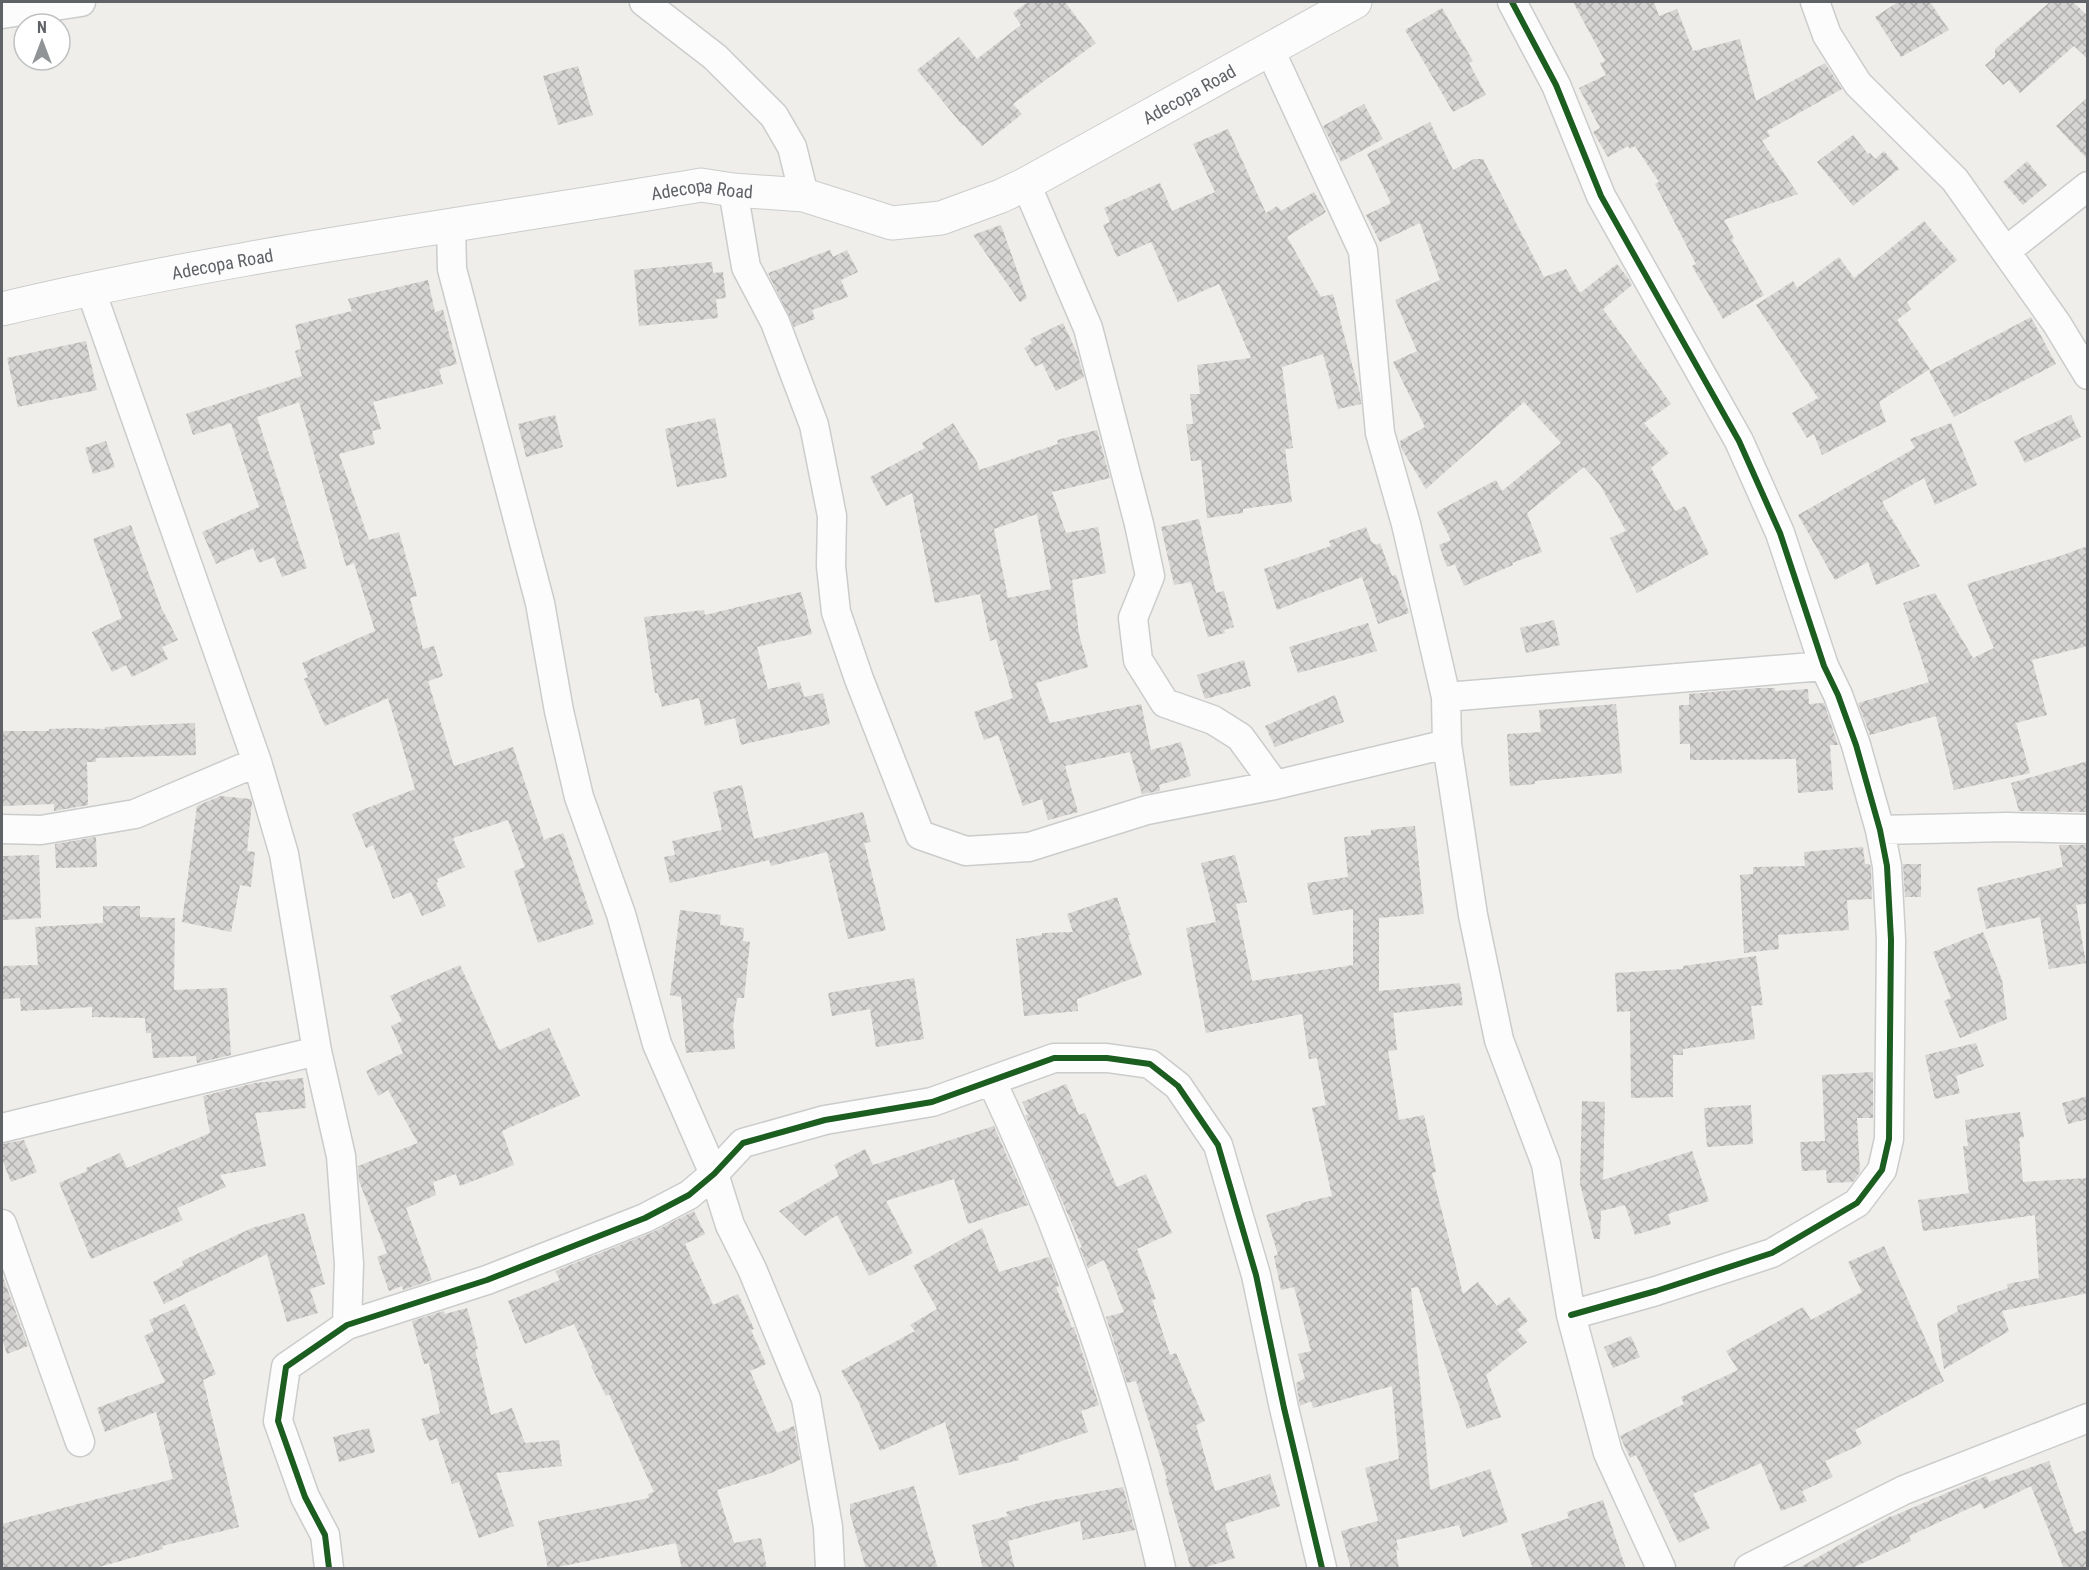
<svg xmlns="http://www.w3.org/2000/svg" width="2089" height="1570" font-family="'Roboto Condensed',sans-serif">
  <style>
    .building { fill: url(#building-cross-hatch); fill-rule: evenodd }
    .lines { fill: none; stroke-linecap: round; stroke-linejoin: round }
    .minor-casing { stroke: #cbcccc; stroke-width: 31 }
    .tertiary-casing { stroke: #cbcccc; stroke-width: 35 }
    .minor { stroke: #fdfcfc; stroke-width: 28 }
    .tertiary { stroke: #fdfcfc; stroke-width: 33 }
    .cycleway-casing { stroke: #fff; stroke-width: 10 }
    .cycleway { stroke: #1b5e20; stroke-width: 6 }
    .labels { text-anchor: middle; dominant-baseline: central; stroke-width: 5; stroke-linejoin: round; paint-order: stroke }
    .street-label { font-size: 18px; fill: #5f6368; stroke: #fff }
  </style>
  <defs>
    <pattern id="building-cross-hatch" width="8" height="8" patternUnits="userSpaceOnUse" patternTransform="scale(1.5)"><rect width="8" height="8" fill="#d6d5d3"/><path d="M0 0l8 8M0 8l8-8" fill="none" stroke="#b1b0af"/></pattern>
  </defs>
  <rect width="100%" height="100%" fill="#efeeea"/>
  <path class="building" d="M1028,2H1065L1096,43L1013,104L1022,114L982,146L964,125L963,126L917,70L959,37L977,59L1021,25L1013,13Z
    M1573,2H1654L1659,16L1677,9L1693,51L1740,39L1756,101L1825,63L1842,89L1767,131L1770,136L1762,141L1798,194L1724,220L1734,238L1732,240L1764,295L1723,319L1692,266L1696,264L1655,184L1659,182L1635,146L1630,149L1628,146L1608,157L1593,132L1600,128L1579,88L1606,75L1600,63L1605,61Z
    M1898,2H1930L1949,30L1901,57L1875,17Z
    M2050,2H2073L2088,16V59L2074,46L2020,93L2009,80L2003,85L1985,65L1995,57V49Z
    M1442,8L1473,61L1469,63L1486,95L1453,112L1405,30Z
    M578,66L593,115L558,125L543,76Z
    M2088,97V160L2056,126Z
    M1364,104L1383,139L1341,162L1323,126Z
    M1430,122L1453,170L1474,159H1483L1544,277L1566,269L1580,293L1617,264L1628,278L1632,285L1603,309L1671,404L1644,423L1669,453L1651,468L1675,511L1685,506L1709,554L1637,593L1610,538L1626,531L1600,485L1584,467L1527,513L1542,552L1512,563L1513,565L1464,586L1455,564L1447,567L1439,545L1451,540L1437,512L1496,480L1502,491L1561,443L1524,402L1426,489L1401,448L1400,441L1425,427L1393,362L1417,351L1395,300L1440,280L1420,223L1380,242L1366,215L1391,203L1367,154Z
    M1228,129L1266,213L1277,206L1281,211L1314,192L1326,212L1287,237L1321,297L1333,294L1360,394L1361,404L1338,409L1323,354L1282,367L1293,448L1285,449L1292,502L1243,509V513L1207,518L1201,460L1191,461L1186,424H1193L1190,394H1200L1197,365L1251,358L1219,284L1178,302L1151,242L1117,257L1103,225L1110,222L1104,208L1160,183L1172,211L1215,192L1193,144Z
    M1853,135L1868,154L1870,153L1875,159L1884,151L1899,169L1853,206L1817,162Z
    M2027,161L2047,185L2023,205L2003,182Z
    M1924,221L1957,260L1907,302L1911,309L1897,320L1930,369L1879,402L1886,422L1822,455L1814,434L1807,438L1792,413L1818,398L1756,305L1793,281L1797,288L1839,257L1854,278Z
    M1001,225L1027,298L1020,302L973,235Z
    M830,250L833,257L847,250L858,272L841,280L848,297L812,310L815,319L794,327L768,273Z
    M712,262L713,273L723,272L726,298L716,299L718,318L639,326L634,270Z
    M428,280L435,312L443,310L457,364L439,369L443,384L373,402L381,429L372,431L375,444L339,454L369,540L399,532L417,596L410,598L423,649L434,646L443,676L428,681L454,766L513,747L544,840L563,833L594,924L538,943L514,871L525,867L508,820L453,838L465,867L437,879L438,882L436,883L446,906L422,916L411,892L393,899L373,845L366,848L352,814L415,789L388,698L325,726L304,679L308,677L302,663L375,631L354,563L346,566L299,402L257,417L307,568L282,577L274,557L259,563L253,548L216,564L202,532L259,507L231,423L193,435L186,414L302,376L295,351L301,349L295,325L352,311L348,299Z
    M2031,317L2056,364L1954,417L1929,371Z
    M1063,323L1077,353L1084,377L1056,391L1042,363L1035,367L1024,348L1032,343L1030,339Z
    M86,341L97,390L18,407L7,358Z
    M555,415L563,447L526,457L518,424Z
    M2071,415L2081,437L2025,463L2014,441Z
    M715,418L727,477L677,487L665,429Z
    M953,423L977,462L979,470L1058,444L1057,440L1097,430L1110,478L1052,492L1066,533L1098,527L1106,573L1072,580L1079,634L1088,667L1036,683L1050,723L1141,704L1151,750L1181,742L1191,776L1159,785L1160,791L1142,794L1130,752L1065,766L1078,812L1048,820L1042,799L1023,806L998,735L984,740L974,712L1013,698L996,639L990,641L980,594L935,603L912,493L886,506L870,477L925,448L922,443ZM1037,514L1051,589L1008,598L994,529Z
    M1951,423L1977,485L1935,505L1924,478L1882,502L1920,566L1876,585L1868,562L1835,580L1798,515L1915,448L1910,439Z
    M106,441L115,467L93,474L85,448Z
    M1199,519L1216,593L1224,591L1234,627L1224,630L1225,633L1208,637L1191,582L1174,585L1161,527Z
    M131,525L161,607L178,640L162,647L168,659L132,677L126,665L112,672L92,632L122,618L93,539Z
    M1366,527L1371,541L1376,545L1380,543L1392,576L1396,575L1409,613L1378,624L1362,577L1277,610L1264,569L1331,546L1329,541Z
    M2088,546V646L2032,660L2047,715L2016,723L2030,773L1954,790L1936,716L1870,735L1858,703L1929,682L1903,603L1935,593L1973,658L1994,648L1967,584L2060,556Z
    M801,592L812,634L757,647L768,689L800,682L804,697L823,693L830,724L741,745L735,718L705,726L699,698L662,707L658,693H655L644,617L704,610L705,615Z
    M1554,620L1560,645L1526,653L1520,628Z
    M1368,623L1377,651L1298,673L1289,647Z
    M1244,660L1251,686L1205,699L1197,675Z
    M1759,688H1775V691L1808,689L1809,704L1824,703L1838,745H1830L1833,790L1798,793L1796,759L1690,760V744H1680L1679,705H1689V694Z
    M1335,695L1344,722L1275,747L1265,726Z
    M1616,704L1622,773L1535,781V784L1510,786L1507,734L1541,732L1539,710Z
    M195,723L196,755L96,758V762H87L88,805L54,811V804L2,806V731H49V729L76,728L105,729V727Z
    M2088,761V812L2019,811L2011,783Z
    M742,785L754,839L863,812L871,842L864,843L886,930L848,939L827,852L771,866L769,860L670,883L664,857L675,855L672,841L722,830L713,792Z
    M220,796L251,799L252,802L247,851L255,852L251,887L240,885L231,932L182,922L197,806Z
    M1415,826L1424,914L1379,918V991L1460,983L1463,1005L1393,1013L1397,1050L1388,1051L1399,1120L1424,1115L1436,1172L1432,1173L1463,1294L1478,1282L1497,1306L1509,1297L1528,1321L1517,1330L1527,1342L1486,1375L1501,1417L1467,1429L1418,1287L1411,1288L1430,1490L1490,1469L1508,1522L1463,1537L1459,1525L1396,1540L1399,1550H1396L1399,1569H1351L1341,1531L1378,1521L1365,1468L1399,1459L1392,1386L1313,1408L1311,1401L1300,1406L1296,1383L1305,1378L1298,1354L1311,1351L1294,1287L1281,1290L1274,1256L1278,1255L1266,1215L1301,1205V1203L1332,1196L1312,1108L1326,1105L1317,1058L1309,1059L1302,1014L1206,1033L1186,928L1216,922L1201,863L1235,855L1247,902L1236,904L1252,981L1353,965V909L1313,915L1307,883L1348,877L1344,837L1371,835V830Z
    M96,837L97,867L56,868L55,844Z
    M2059,845H2088V903L2076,905L2086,963L2049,969L2040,917L1986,929L1977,888L2063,867Z
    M1863,847L1865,864H1870L1871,868L1872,899L1847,900L1849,930L1778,935L1779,949L1744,953L1740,875L1753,874V867L1805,866L1804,852Z
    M39,855L41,918L2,920V856Z
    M1903,864H1921V897H1905Z
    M1117,897L1130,935H1128L1142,975L1077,999L1078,1011L1024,1016L1016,939L1042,935V933L1073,932L1067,914Z
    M103,906H140V917L175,918L174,990L227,988L231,1055L197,1063L196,1056L153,1058L151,1033H146L145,1018L92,1017V1007L21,1011L20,998L2,999V966L38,965L35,927L103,923Z
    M680,910L721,915L720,925L744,928L743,941L750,942L744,998H737L733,1025L735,1049L686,1053L681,997L670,995Z
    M1983,932L2002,980L2007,1019L1960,1038L1944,1001L1951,998L1933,952Z
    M1756,956L1763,1005L1751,1006L1755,1039L1683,1049V1055H1673V1097L1631,1098L1630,1011L1617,1012L1615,973L1683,969V966Z
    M460,965L499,1050L549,1028L580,1096L502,1131L514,1165L460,1186L456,1174L433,1182L436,1195L406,1208L432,1280L403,1290L402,1286L389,1291L377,1257L387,1253L359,1181L358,1166L418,1143L388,1090L378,1096L366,1071L403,1053L391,1026L402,1021L390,996Z
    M914,978L924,1039L876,1047L870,1009L832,1016L828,993Z
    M1976,1043L1984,1066L1956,1076L1960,1093L1935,1099L1925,1055Z
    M1873,1072V1118H1857L1860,1172L1853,1182L1827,1183L1826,1170L1802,1171L1800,1142L1825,1141L1822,1075Z
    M303,1078L306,1108L255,1113L266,1166L220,1175L226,1187L177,1208L183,1220L91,1259L59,1183L87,1171L86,1168L120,1153L127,1168L210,1133L203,1096L255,1083Z
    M1066,1084L1079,1115L1085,1113L1117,1187L1146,1174L1172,1233L1137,1249L1156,1299L1152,1300L1170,1355L1176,1353L1205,1421L1196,1425L1215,1491L1270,1474L1280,1506L1225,1524L1235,1558L1200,1569H1191L1165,1479H1167L1136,1381L1127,1383L1106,1317L1124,1312L1104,1260L1088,1268L1080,1248L1082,1247L1025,1115H1028L1022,1102Z
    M2088,1096V1119L2068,1124L2062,1103Z
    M1582,1101L1605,1102L1603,1180L1692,1151L1709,1201L1668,1214L1671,1224L1635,1235L1625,1205L1601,1211L1600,1239H1594L1580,1184Z
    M1751,1105L1753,1144L1707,1147L1704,1108Z
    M2020,1112L2024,1137L2019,1138L2023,1182L2088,1178V1293L2002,1311L2009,1331L1944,1369L1937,1323L1958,1311L1957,1306L2008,1288L2007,1284L2039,1278L2035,1215L1923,1231L1918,1200L1969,1193L1963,1146H1968L1965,1120Z
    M994,1126L1028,1205L968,1224L954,1179L886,1201L913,1253L869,1276L837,1215L805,1236L779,1211L839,1176L834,1165L865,1149L873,1165Z
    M24,1140L37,1172L11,1182L2,1159V1144Z
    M694,1211L705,1234L685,1244L713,1305L738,1294L754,1329L751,1330L766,1364L750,1371L777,1433L794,1426L800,1460L771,1473L717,1490L734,1543L761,1538L767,1569H682L676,1543L548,1569L538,1521L649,1498L648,1494L654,1492L609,1394L606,1396L591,1366L593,1365L574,1324L525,1344L508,1301L560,1280L555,1271L651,1233Z
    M304,1213L325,1284L310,1289L318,1313L287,1322L267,1254L164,1304L153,1282L184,1265L182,1261L252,1228Z
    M982,1228L999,1272L1049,1257L1059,1286L1056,1287L1072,1328L1074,1327L1099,1405L1081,1411L1088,1432L1018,1456L1019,1460L959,1475L945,1422L880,1451L857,1399L841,1371L915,1331L910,1325L937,1309L913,1266Z
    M1884,1246L1944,1381L1855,1430L1862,1444L1825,1461L1833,1477L1802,1491L1807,1501L1781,1511L1761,1463L1693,1494L1710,1528L1679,1543L1636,1455L1630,1458L1620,1436L1684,1404L1681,1397L1738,1370L1726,1351L1803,1307L1811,1320L1862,1292L1848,1262Z
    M2,1277H3L28,1346L7,1354L2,1339Z
    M185,1304L216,1374L203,1380L239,1527L162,1546L163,1549L92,1569H2V1524L173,1479L156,1412L105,1432L97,1408L165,1382L144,1336L154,1331L149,1320Z
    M467,1308L478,1349L475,1350L491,1415L512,1408L525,1443L559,1440L562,1466L496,1473L514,1526L479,1538L459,1482L452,1484L437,1438L429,1441L421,1419L440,1413L429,1363L424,1364L412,1321L444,1311L445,1314Z
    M1631,1336L1640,1357L1613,1368L1604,1347Z
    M369,1428L375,1452L339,1462L333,1437Z
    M2049,1461L2075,1534L2088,1529V1569H2064L2031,1486L1984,1509L1981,1503L1909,1536L1911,1541L1850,1569H1797L1891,1516V1517L1986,1476L1989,1482Z
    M914,1486L938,1569H866L850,1514V1504Z
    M1123,1487L1135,1530L1083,1540L1080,1521L1008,1541L1015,1569H983L972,1525L1008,1516L1006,1512L1042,1502Z
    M1603,1500L1626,1569H1533L1521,1534L1569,1518L1567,1512Z"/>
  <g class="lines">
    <g class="minor-casing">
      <path id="minor" d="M644,2L715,57L774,116L792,147L804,195
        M1512,2L1556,85L1601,196L1739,441L1780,533L1824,666L1838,695L1856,745L1880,830L1887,866L1891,940L1889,1139L1882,1170L1857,1203L1772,1253L1656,1291L1571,1315
        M1815,2L1827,35L1858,84L1955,180L2057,324L2088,375
        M2,14L81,2
        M1269,48L1363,251L1380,433L1406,524L1446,697L1447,744L1473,915L1499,1040L1546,1164L1571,1315L1608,1453L1661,1568
        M1026,184L1088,328L1139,524L1150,576L1133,618L1138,660L1165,703L1213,720L1240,737L1275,785
        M733,190L746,267L775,322L814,425L832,516L831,566L836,612L859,679L920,835L966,851L1029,847L1147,810L1275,785L1447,744
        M451,226L452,269L540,603L559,711L579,797L621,914L657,1044L714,1174L730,1225L752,1269L806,1399L828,1527L830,1568
        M2006,251L2088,186
        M90,288L257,762L284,854L317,1051L341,1156L349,1264L347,1325
        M1446,697L1824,666
        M2,829L41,830L135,814L257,762
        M1880,830L2007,827L2088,829
        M992,1082C1065,1237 1122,1401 1161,1568
        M2,1128L317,1051
        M2,1224L80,1442
        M329,1568L325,1535L305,1497L278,1421L286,1367L347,1325L487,1280L645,1218L689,1195L714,1174L743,1143L825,1120L932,1102L1054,1058H1107L1150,1064L1178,1086L1218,1145L1256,1275L1284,1408L1322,1568
        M1749,1568L1904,1490L2088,1418"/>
    </g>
    <g class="tertiary-casing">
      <g id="tertiary">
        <path id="s1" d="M2,309C232,254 468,225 701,185L733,190L804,195L892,223L941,218L1001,196L1026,184L1355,2"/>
      </g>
    </g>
    <use href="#minor" class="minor"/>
    <use href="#tertiary" class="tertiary"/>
    <g class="cycleway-casing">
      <path id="cycleway" d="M1512,2L1556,85L1601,196L1739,441L1780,533L1824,666L1838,695L1856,745L1880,830L1887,866L1891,940L1889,1139L1882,1170L1857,1203L1772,1253L1656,1291L1571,1315
        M329,1568L325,1535L305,1497L278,1421L286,1367L347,1325L487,1280L645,1218L689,1195L714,1174L743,1143L825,1120L932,1102L1054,1058H1107L1150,1064L1178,1086L1218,1145L1256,1275L1284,1408L1322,1568"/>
    </g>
    <use href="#cycleway" class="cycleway"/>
  </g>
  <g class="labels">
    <g class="street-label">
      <text stroke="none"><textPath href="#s1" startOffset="1233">Adecopa Road</textPath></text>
      <text stroke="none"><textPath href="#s1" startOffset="711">Adecopa Road</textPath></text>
      <text stroke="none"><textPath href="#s1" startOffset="225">Adecopa Road</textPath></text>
    </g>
  </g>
  <rect width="2089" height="1570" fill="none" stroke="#5f6368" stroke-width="6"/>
  <g transform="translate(42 42)"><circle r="28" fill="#ffffff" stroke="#bfc1c3" stroke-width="1.5"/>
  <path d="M0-4.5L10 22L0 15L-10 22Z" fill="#919496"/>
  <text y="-9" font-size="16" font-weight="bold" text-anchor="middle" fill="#5f6368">N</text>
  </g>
</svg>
